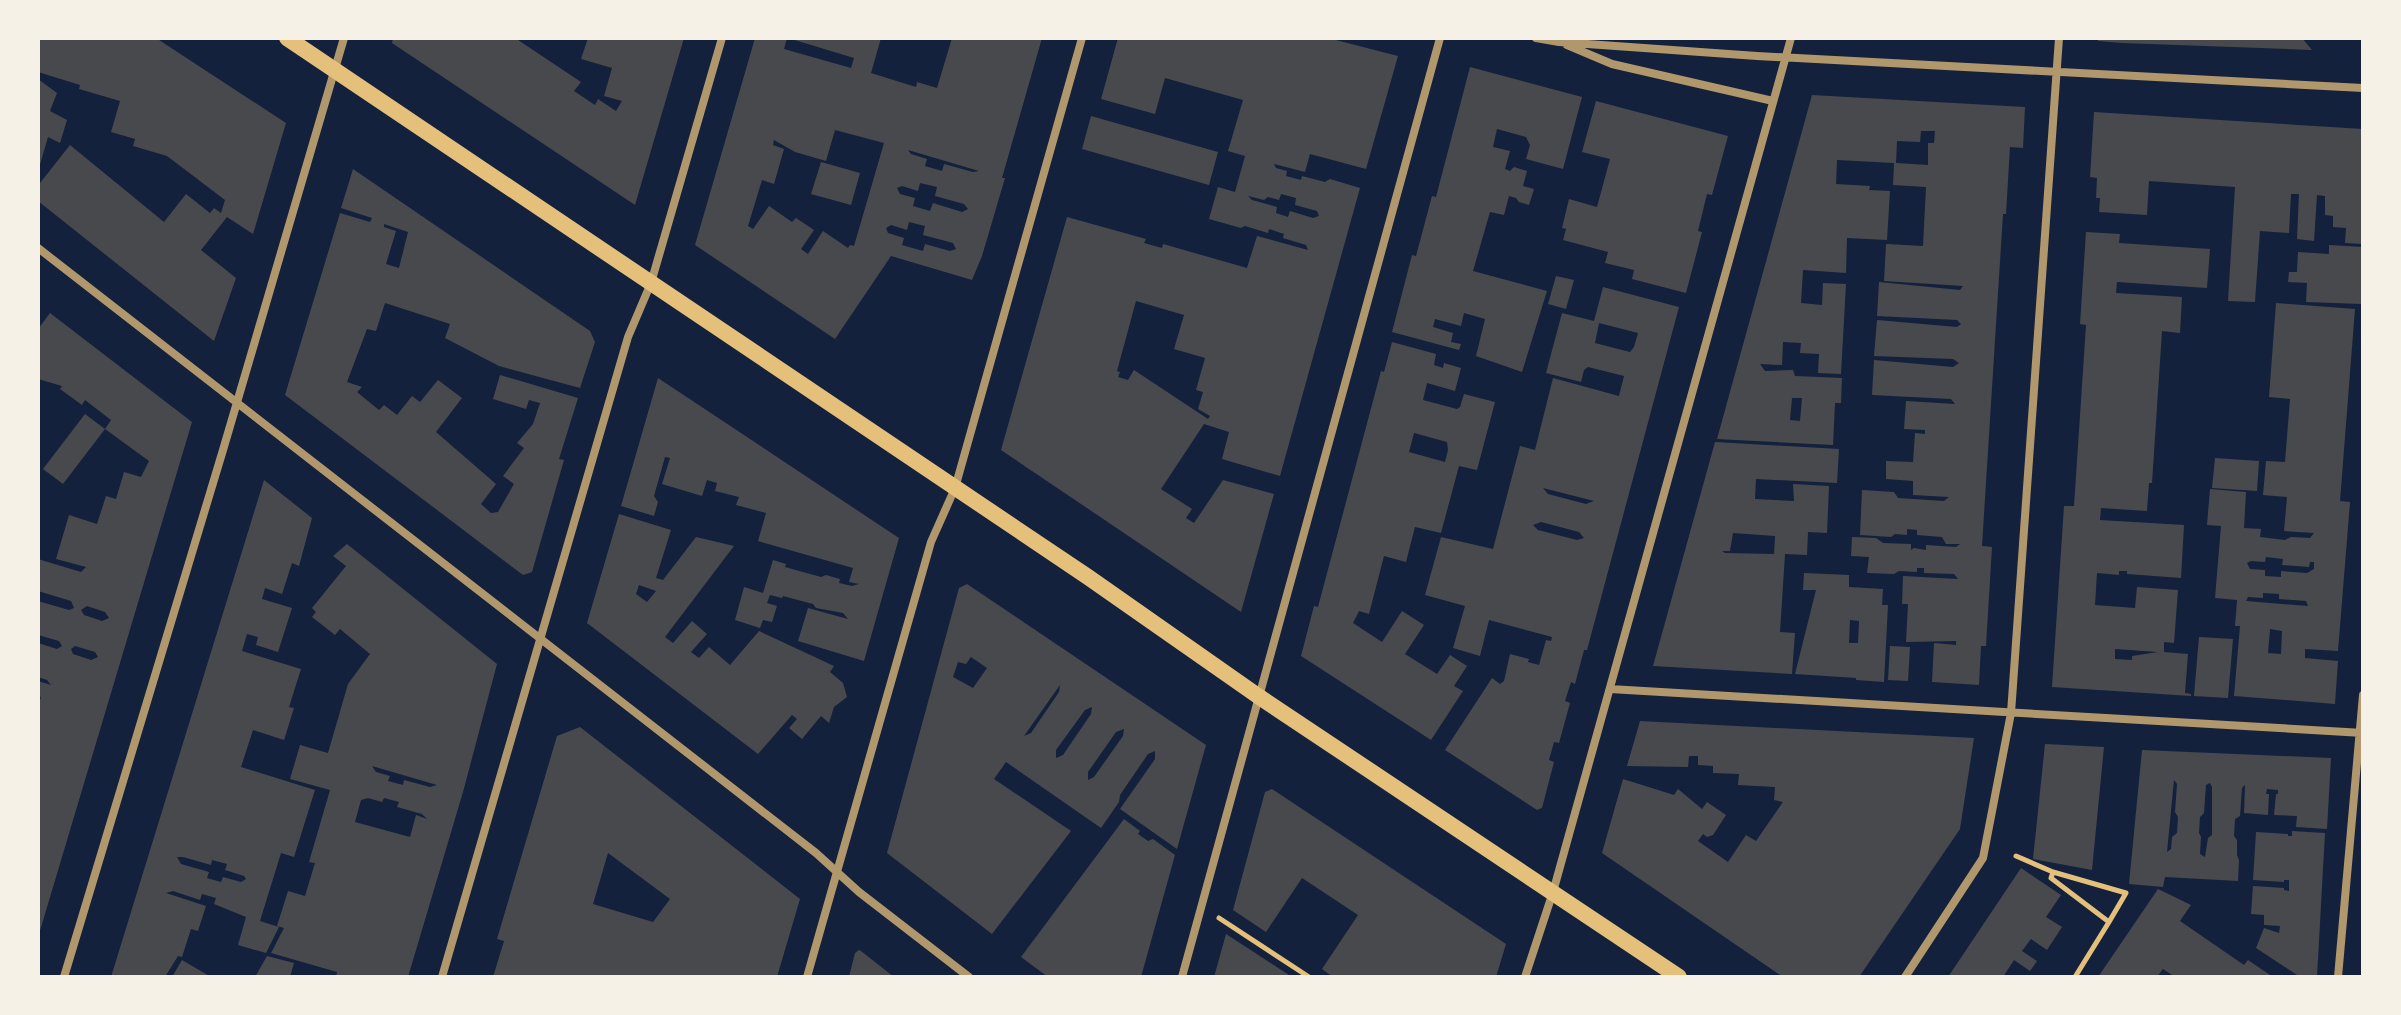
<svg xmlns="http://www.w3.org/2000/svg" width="2401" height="1015" font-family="'Fira Sans',sans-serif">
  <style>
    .building { fill: #48494c; fill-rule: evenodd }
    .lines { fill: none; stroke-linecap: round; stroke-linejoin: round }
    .path { stroke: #e5c07b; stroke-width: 5 }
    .minor { stroke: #b1986c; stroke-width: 8 }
    .secondary { stroke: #e5c07b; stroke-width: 16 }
  </style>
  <rect width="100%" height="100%" fill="#14213d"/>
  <path class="building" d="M38,38H156L286,123L253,234L227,217L201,250L236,278L214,341L38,201V181L40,183L70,145L164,222L186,194L210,213L214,208L221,213L225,200L167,156L133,146L135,139L111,132L120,101L79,89L80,85L38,72Z
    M393,38H515L581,82L574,91L595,105L598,99L616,111L622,101L604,96L612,68L581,59L588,38H684L635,205L392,43Z
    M755,38H787L784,49L851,68L854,58L788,38H881L871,73L916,87L917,82L937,88L952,38H1042L1002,178H1005L982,256L972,280L891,256L835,339L695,245ZM835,130L884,143L854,246L850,245L848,248L823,231L808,254L801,249L814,230L796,218L792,222L769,206L753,229L748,226L762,180L774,184L784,149L773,145L774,140L795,152L826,161ZM908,150L979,171L973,172L944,164L942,171L925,166L927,159L911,154ZM920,183L937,187L935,196L964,204L968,209L962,212L933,203L930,211L913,206L915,198L900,194L897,188L902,186L918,191ZM909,222L925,226L923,235L953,243L956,249L950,251L925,244L923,251L902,245L904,238L888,233L886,228L891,225L907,230Z
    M1118,38H1328L1398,56L1366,169L1310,154L1305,172L1274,164L1276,168L1287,171L1286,176L1301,180L1302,176L1325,182L1330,179L1360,188L1280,476L1222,459L1229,432L1204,424L1161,489L1192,509L1186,518L1194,523L1223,480L1274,494L1241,612L1001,450L1067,217L1146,239L1144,243L1162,248L1163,244L1247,268L1257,236L1308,250L1306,245L1283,238L1284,234L1269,229L1268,233L1245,226L1241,228L1209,219L1218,187L1235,192L1245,156L1228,151L1243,100L1165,78L1155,114L1101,99ZM1281,194L1296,198L1295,205L1317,211L1319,216L1313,218L1290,211L1288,217L1276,213L1277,207L1252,200L1248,196L1264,200L1268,197L1279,200ZM1136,301L1184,315L1174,349L1205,358L1196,390L1203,392L1198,409L1210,416L1208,419L1134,370L1128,380L1118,377L1120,372L1117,371Z
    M2098,38H2302L2312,50L2122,43L2098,41Z
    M1470,67L1582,97L1563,169L1526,159L1530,145L1526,137L1497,129L1493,147L1510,151L1505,169L1510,171L1514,167L1527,171L1523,186L1534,189L1529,205L1519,202L1516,198L1509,196L1504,215L1490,212L1473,271L1547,291L1522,372L1476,356L1485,319L1464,313L1461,326L1435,319L1433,327L1453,333L1451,342L1461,344L1459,350L1392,332L1412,255L1416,256L1432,196L1436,197Z
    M38,79L57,93L50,111L67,120L60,143L48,137L39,168Z
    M1812,95L2025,107L2023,148L2010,147L2006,214H2003L1982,546L1992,547L1986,646H1981L1979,685L1932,682L1934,643L1956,645V641L1906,642L1908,604H1902L1903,576L1958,579L1954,574L1924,573V568H1917V572L1899,571L1894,574L1867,573L1869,557L1851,556L1852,537L1876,538L1883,543L1911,544V550L1914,548L1926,550V545L1956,547L1960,544H1946L1942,537L1917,535V530L1907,529V535L1895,534L1891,537L1860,535L1862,490L1894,492L1898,498L1944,501L1949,497L1913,495V481L1886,479V461L1913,462L1915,433L1925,434V430L1904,429L1906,401L1955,404L1951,399L1872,395L1874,360L1953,367L1959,363L1953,359L1874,356L1877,320L1957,327L1961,324L1957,320L1877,316L1879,282L1960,290L1963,286L1884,281L1886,244L1923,246L1926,187L1893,185L1894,163L1837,160L1836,184L1870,186L1869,190L1890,191L1887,240L1847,238L1846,273L1803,270L1801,303L1822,305L1823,283L1846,284L1841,374L1818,373L1819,354L1800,353L1801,343L1783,342L1782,365L1760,364L1765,371L1793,370L1795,376L1842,378L1841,403H1835L1833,445L1717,439ZM1921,131H1935L1934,143H1928V165L1896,163L1897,141L1920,142ZM1792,398H1802L1800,421L1790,420Z
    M1596,101L1728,136L1712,195L1707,194L1698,231L1702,232L1686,293L1632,279L1634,270L1605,263L1608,252L1563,240L1566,229L1562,228L1569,199L1597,207L1610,159L1582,152Z
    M2094,112L2363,129V244L2345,243L2346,228L2333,227V216L2325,215V196L2317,195L2314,241L2297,239L2299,194H2291L2289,233L2260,231L2255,302L2228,301L2235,187L2149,181L2147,215L2099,212L2100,198H2096L2097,178L2090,177Z
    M1091,116L1218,152L1209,185L1082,149Z
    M821,162L860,173L851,205L811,194Z
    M353,169L590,331L595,342L580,388L499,366L445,338L450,324L385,303L376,331L367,329L347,382L362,387L357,392L379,410L384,405L397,415L412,396L420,402L438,380L462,398L436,432L496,484L481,504L491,513L498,512L514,484L503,476L524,448L517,443L533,424L540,403L529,400L526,409L493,399L500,375L578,398L559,459L564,460L532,572L523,575L285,395L340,213L370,222L372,218L341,208ZM384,224L408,232L399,268L386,264L396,231L384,227Z
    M2086,232L2120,234L2119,243L2210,249L2207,288L2117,282L2116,293L2182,297L2180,333L2162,331L2152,483H2149L2147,511L2101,508L2100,520L2184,525L2181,578L2127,574V571H2119V575L2097,573L2095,605L2135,608L2137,587L2178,590L2174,643L2164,642V652L2188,654L2185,693L2191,694V696L2052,687L2064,506H2074L2086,325L2080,324ZM2115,649L2158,652L2132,656V660L2115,659Z
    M2329,245L2363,247L2362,304L2306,302L2307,283L2288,282L2289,272H2297L2298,252L2329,254Z
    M1556,276L1574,280L1566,309L1548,304Z
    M1603,287L1679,307L1587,650H1584L1575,684L1571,682L1565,701L1570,703L1559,743L1554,742L1549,760L1554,762L1542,808L1537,810L1445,750L1492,678L1500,684L1504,681L1510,654L1529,659L1528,662L1539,665L1546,640L1551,641L1552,637L1489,620L1480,656L1453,648L1465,606L1425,595L1441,537L1493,549L1520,446L1535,450L1553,378L1619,396L1624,376L1588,367L1584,370L1581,382L1546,373L1562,313L1594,321ZM1599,323L1638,333L1634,347L1630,352L1595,343ZM1543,488L1594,501L1586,504L1548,494ZM1541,522L1579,532L1584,538L1577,540L1538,530L1533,525Z
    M2276,303L2355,309L2340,501L2350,502L2338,651L2305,649V658L2338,661L2335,704L2234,696L2240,626H2235L2237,600L2215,598L2221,526L2207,525L2210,489L2246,492L2244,528L2261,529L2260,537L2285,540L2291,537L2310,538L2314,533L2284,531L2287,497L2263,495L2266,461L2285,462L2290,399L2269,397ZM2266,557L2283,559L2282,565L2309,567L2310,562H2314V569L2307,573L2281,571V577L2265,576V570L2250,569L2247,563L2251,561L2265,562ZM2263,593L2279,594V599L2306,601L2308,606L2246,601L2248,597L2263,598ZM2270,629L2282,631L2281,654L2268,653Z
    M50,313L192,422L39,934L38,707L41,697L38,696V681L51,685L47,680L38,677V643L57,649L62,646L59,641L38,635V601L69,610L74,608L71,601L38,591V559L81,572L86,567L56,559L69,515L97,524L106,496L116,499L124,472L141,477L149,461L105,429L111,420L85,400L82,405L60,389L62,386L38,379V329ZM87,606L105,612L109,618L102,621L84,615L81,610ZM75,646L95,652L98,657L91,660L73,654L71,649Z
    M1392,342L1436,354L1434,365L1443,368L1444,363L1461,368L1455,391L1427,383L1423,400L1457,409L1460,407L1464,394L1495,402L1477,470L1459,466L1441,533L1415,527L1406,562L1384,556L1369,614L1359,611L1353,623L1382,642L1402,611L1424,625L1405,654L1437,674L1450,655L1467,666L1454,686L1463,691L1431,740L1301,656L1314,606L1318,607L1381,371L1384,372ZM1414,433L1447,442L1448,450L1445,462L1409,452Z
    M658,378L899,538L864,661L798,641L808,608L848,619L843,613L816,608L813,604L783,596L782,598L770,595L767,603L777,606L772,622L763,620L760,628L735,620L744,587L763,593L773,560L786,564L785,567L821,577L826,575L840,579L839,583L852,586L859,584L849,582L853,568L758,541L766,513L736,505L739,497L715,491L717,483L707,480L702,496L662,484L670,458L665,457L654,496L658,502L654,516L621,506Z
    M85,414L105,429L63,484L43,469Z
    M1715,442L1839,449L1837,483L1756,479L1755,499L1794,501L1793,484L1829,486L1827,533L1808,532L1807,555L1785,554L1780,632L1795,633L1792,674L1653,666ZM1733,533L1775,536L1774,554L1725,553L1722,551H1730Z
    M2215,458L2259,461L2257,491L2212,488Z
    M264,480L312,518L299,566L292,563L282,594L265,588L262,599L292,608L278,652L256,645L258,637L247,634L242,651L301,669L289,707L294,708L284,740L253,730L241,767L315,790L294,857L281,853L260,921L279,927L266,953L238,945L246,917L214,904L216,898L202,894L200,900L173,891L166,893L206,906L198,931L191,929L182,957L178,956L165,977H111ZM177,857H183L211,865L212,860L227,864L225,870L244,876L246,879L241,882L223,877L221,882L207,878L209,872L181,864Z
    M619,514L671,530L656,578L663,580L696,537L734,546L665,637L673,643L692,621L707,634L691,652L699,658L709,647L730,665L759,631L834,666L830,672L843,683L847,697L834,707L829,723L821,716L802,739L789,728L797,719L792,715L758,754L587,623ZM639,585L656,591L647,602L636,594Z
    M347,544L497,664L463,792L408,977H336L337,972L271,953L284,928L277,926L288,891L305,896L315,863L309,862L330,790L290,779L300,745L328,753L348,684L370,654L340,629L335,635L312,617L316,612L312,608L346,566L333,556ZM372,766L437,785L430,787L404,780L403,785L388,781L390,776L376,772ZM368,798L382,802L384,798L399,802L397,807L422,814L427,819L416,815L410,837L355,822L361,800Z
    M1804,573L1849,575V587L1883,589L1882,605H1888L1884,682L1856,680V678L1795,674L1816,590H1803ZM1850,620L1859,621L1858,643H1849Z
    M967,584L1206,745L1177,849L1120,809L1155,759V751L1148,754L1120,795L1119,802L1101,828L1006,762L994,779L1071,831L992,934L887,853L959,588ZM971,657L987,668L973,688L953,677L958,662L966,664ZM1060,685L1059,692L1031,733L1024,736ZM1092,707L1091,714L1063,755L1056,758V750L1085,710ZM1124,729L1123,736L1094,777L1088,780V772L1116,732Z
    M2199,637L2233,639L2228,698L2194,696Z
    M1890,646L1910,647L1908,681L1888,680Z
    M1640,721L1974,738L1960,829L1859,977H1783L1602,853L1623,779L1674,795L1678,789L1702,809L1707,802L1726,815L1713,835L1707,837L1703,834L1698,841L1728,862L1746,835L1756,841L1783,802L1774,800L1775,787L1738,785L1739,774L1713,773V766L1698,765V756H1689L1688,767L1627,766Z
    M580,727L800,899L777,977H493L504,941L497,939L557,736ZM608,853L670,899L653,922L593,904Z
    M2045,744L2104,747L2092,870L2033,859Z
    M2142,750L2331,758L2327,829L2296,827L2297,816L2274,815L2276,794H2278V790L2267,789L2266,794H2269L2268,815L2244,813L2245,785L2242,788L2240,816L2235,819L2234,836L2237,840V855L2239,860L2238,881L2165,877L2163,887L2129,884ZM2174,780L2177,784L2175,812L2178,817L2177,833L2172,837L2171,849L2167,852ZM2210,783L2212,787V835L2208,838L2205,857L2200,854L2201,837L2199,833L2200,817L2204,813L2206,785Z
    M1272,789L1506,944L1496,977H1333L1322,969L1358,915L1302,878L1266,932L1233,910L1265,792Z
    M1124,819L1140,831L1138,834L1148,841L1153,839L1175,855L1141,977H1048L1021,957Z
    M2292,831L2325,833L2317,977H2300L2256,948L2264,928L2279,933L2280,926L2264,925V915L2251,914L2253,886L2284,888V890L2289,891V880H2284V882L2253,880L2256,832L2288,834V836H2292Z
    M2021,868L2061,895L2046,917L2062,927L2047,950L2031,939L2022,951L2037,961L2030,971L2014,960L2003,977H1948Z
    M2158,889L2191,905L2180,921L2244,965L2248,960L2273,977H2175L2163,969L2157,977H2098Z
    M1226,934L1266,960L1292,977H1214Z
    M859,950L861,951L894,977H849L855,953Z
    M267,956L294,963L290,977H255Z
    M182,960L211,977H172Z"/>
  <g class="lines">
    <path class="path" d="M2016,856L2053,872
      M2053,872L2126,893L2109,922L2051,878Z
      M1219,918L1309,977
      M2075,977L2109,922"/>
    <path class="minor" d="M1536,38L1559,42L1757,56L2363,88
      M1567,45L1612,64L1773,101
      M38,248L816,853L859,892L969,977
      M1610,689L2363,733
      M64,977L223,450L344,38
      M442,977L628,337L651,283L722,38
      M807,977L931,542L955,488L1082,38
      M1182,977L1440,38
      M1525,977L1553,892L1791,38
      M1905,977L1983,858L2011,713L2059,38
      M2338,977L2363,695"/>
    <path class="secondary" d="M287,38L1088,577L1258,696L1679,977"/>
  </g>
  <rect width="2401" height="1015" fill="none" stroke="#f6f1e7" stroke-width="80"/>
</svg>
